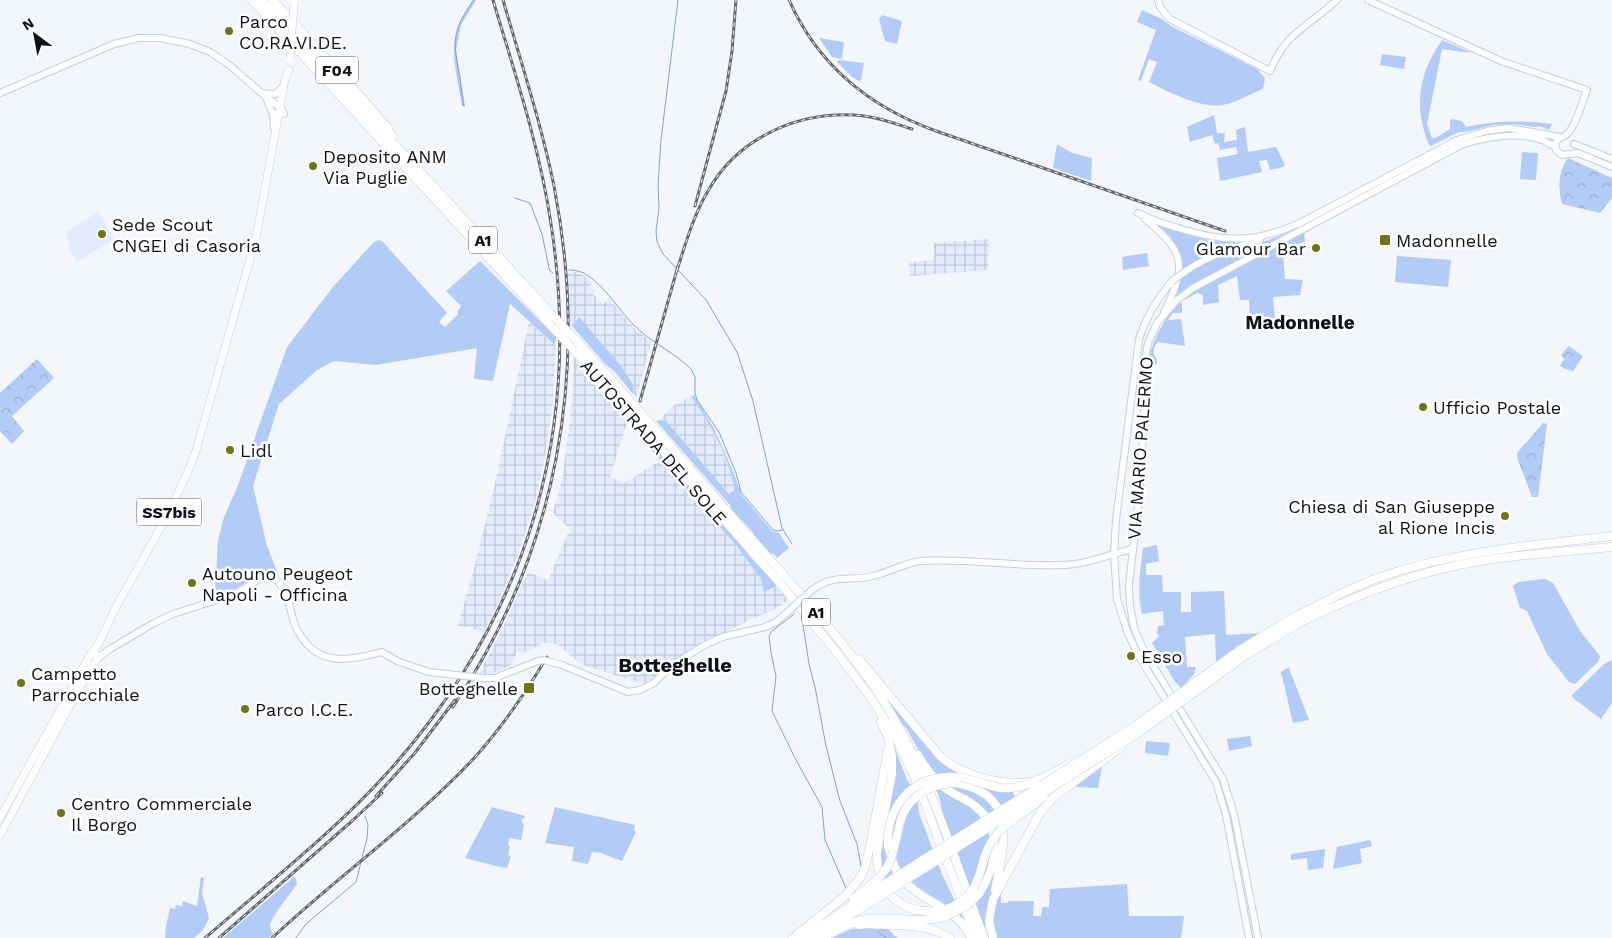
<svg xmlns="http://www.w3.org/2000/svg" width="1612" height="938" font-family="'Work Sans',sans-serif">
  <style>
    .built { fill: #e1ebfd }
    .industrial { fill: url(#industrial-grid) }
    .grass { fill: #b2cbf7 }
    .forest { fill: url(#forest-crowns) }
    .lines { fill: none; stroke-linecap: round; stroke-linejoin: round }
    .stream { stroke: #81a0d5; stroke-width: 1 }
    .secondary-casing { stroke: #c1cee5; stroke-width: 8 }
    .primary-casing { stroke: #c1cee5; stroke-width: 8 }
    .highway-casing { stroke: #c1cee5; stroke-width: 9 }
    .secondary { stroke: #fff; stroke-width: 6 }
    .primary { stroke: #fff; stroke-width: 7 }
    .highway { stroke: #fff; stroke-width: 8 }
    .rail-casing { stroke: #65686f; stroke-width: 3 }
    .rail { stroke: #fff; stroke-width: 1; stroke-dasharray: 4; stroke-linecap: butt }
    .secondary-bridge-casing { stroke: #c1cee5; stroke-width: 8; stroke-linecap: butt }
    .primary-bridge-casing { stroke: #c1cee5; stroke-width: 8; stroke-linecap: butt }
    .highway-bridge-casing { stroke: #c1cee5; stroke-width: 9; stroke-linecap: butt }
    .secondary-bridge { stroke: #fff; stroke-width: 6 }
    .primary-bridge { stroke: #fff; stroke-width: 7 }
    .highway-bridge { stroke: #fff; stroke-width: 8 }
    .poi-dot { fill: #717319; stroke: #fff; stroke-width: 2 }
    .labels { text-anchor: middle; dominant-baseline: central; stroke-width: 5; stroke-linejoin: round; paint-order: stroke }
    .shield { fill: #fff; stroke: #56585e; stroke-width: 1 }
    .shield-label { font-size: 16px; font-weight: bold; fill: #0d1119 }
    .poi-label { font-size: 18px; fill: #0d1119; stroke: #fff; text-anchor: start }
    .street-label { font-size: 18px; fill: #0d1119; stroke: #fff }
    .neighbourhood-label { font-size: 19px; font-weight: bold; fill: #0d1119; stroke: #fff }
    .quarter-label { font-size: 20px; font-weight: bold; fill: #0d1119; stroke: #fff }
  </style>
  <defs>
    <pattern id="industrial-grid" width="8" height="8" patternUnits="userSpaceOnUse" patternTransform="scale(1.25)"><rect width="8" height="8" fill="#e1ebfd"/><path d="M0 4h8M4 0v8" fill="none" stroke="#c0c8d8"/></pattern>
    <pattern id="forest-crowns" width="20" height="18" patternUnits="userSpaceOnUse" patternTransform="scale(1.25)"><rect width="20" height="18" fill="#b2cbf7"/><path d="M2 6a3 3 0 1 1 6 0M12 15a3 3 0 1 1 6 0" fill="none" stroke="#98add3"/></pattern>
  </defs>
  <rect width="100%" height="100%" fill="#f3f6fb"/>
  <path class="built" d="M98,212L114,239L77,262L71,252L66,232Z"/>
  <path class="industrial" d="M989,239L988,270L910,276L909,262L934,260V243Z
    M575,272L585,276L592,283L590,286L595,291L593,294L603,304L609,299L637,331L651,341L637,396L634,395L633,385L622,367L579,318L572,326L569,323L567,273Z
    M529,322L555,345L553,403L545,455L536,498L520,549L496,608L483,633L472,628L458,626L476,561L497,475Z
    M574,356L586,376L609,400L627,422L610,477L624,483L660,461L695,501L697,500L736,545L761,579L764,586H776L788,600L774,610L751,619L692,650L647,685L586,666L577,661L560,646L551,643H543L529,651L522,653L517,651L513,662L508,667L488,675L479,674L500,634L528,572L548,580L570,529L553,513L562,480L568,436L572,402Z
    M691,396L709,424L725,458L733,478L735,490L731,494H729L666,421L660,420L670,408Z"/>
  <path class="grass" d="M473,0H476L461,25L456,50L465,106H462C455,62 444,40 473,0Z
    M1142,10L1162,19L1171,26L1257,69L1265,78L1263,89C1250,94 1237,102 1223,105C1203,109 1168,92 1149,82L1157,62L1149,59L1141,81L1138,80L1156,30L1137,22Z
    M882,15L902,21L897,44L885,41L879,20Z
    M819,38L844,42L842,59L832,57Z
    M1442,40L1472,53L1442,49L1427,124L1432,138H1436L1450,129V121L1452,119L1462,121L1466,127C1495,121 1523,120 1552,124L1549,130L1540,126L1534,127L1513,124L1493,125L1465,132H1459L1431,146L1429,145C1413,106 1419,73 1442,40Z
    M1382,54L1406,57L1404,69L1380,65Z
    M839,60L864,63L861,80L859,81L852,77L837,62Z
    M1214,115L1217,133H1225L1224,142L1237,140L1236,130L1245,127L1248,152L1276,147L1285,165L1283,167L1270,170L1267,160L1259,161L1262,172L1220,181L1217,158L1238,154L1236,147L1220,150L1218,143L1215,144L1212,135L1190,142L1187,127Z
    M1057,144L1072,153L1092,158L1091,181L1053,168Z
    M1522,152L1538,153L1536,180L1520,179Z
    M1159,226L1207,240L1241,243L1210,254L1183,269C1181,251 1174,238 1159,226Z
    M1295,229L1192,285L1172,300L1181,278L1198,266L1217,257L1274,238Z
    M1304,232L1305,241L1283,252L1285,279L1303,280L1300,295L1273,297L1275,320L1250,321L1249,300H1240L1237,276L1218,285L1219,302L1203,305V295L1197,293L1185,300V298L1196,290Z
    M378,240L382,241L447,313L439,322L445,327L458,314L457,312L461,306L446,291L480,261L556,337L555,345L510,304L493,381L474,379L477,348L376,365L334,361L317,370L279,404L253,486L267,546L279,576C276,575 274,573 272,572C258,570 234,594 217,596L215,591L218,541L224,517L237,488L287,347L333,287L373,243Z
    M1147,253L1149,266L1123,270L1122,257Z
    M1397,256L1451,260L1448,287L1395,282Z
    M1180,302L1182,304V313H1173L1168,320L1181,319L1185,346L1158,342C1153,346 1152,355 1157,359V364L1148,362C1153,338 1163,320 1180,302Z
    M579,317L622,367L633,385L634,395L614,371L606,365L572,326Z
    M694,395L713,427L722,446L734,474L741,494L772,531L779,533L789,548L777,558L773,553L770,556L756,538L752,531L732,510L730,505L656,421L660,420L666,421L729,494L735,490C729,456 710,424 691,396Z
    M642,431L742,545L749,556L777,585L776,586L764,592L761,579L736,545L642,440L641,435Z
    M1157,545L1159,561L1146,564V575H1162L1163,592H1181V612H1191V592L1224,591L1226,635L1260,633L1216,663L1215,634L1185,637L1187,667H1196L1194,674L1182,688L1175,682L1152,643L1159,636L1157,633L1158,626L1164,625L1163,611L1142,614C1137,592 1140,571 1143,548Z
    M1545,579L1553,583L1580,631L1600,656L1598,662L1575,684L1569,682L1547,654L1527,611L1520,608L1513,586L1518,582Z
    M1612,660V703L1601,719L1573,698L1572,695L1604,664Z
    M1289,667V668L1309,720L1293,723L1281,672Z
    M873,680L943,762L961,773L1004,784H1008L1016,798L996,810C1001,823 1004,832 1002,846L987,914L988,926H984L944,818L939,796L926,773C932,779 937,785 943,789C953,796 965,800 974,808C1000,831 996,866 978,893L980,896L992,877L997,852L994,831L987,815L973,801L949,788L935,774L926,764L907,729L900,722Z
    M1250,736L1252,746L1229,751L1227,739Z
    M1146,741L1170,743L1168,756L1145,753Z
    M893,743L907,780L916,792L918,801L919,813L942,874L964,920C943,901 919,892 899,870L883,880L879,861Z
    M1102,766L1098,788L1077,787L1076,784Z
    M492,807L525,816L524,818L521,820L524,825L521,840L509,838L508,845L510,846L508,855L511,856L507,868L496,866L465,858Z
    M555,807L635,825L634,830L636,832L622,861L601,853L592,852L588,864L572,861L574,847L545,843Z
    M1370,840L1372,846L1360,849L1362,863L1333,869L1337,847Z
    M1325,849L1323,868L1308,870L1307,858L1291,860V854Z
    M295,876L297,884C292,891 270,919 270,926C270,929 271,931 273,934L269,938H223Z
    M201,877L204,878L202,893L209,918L203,930L194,938H165L166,926L170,908L175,909L176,905L182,906L183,901L197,906Z
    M1127,884L1129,916H1184L1181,938H994C991,917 992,908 1001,889V903H1008V901H1034L1033,916H1041L1042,907H1049L1050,889Z
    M866,927L887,928L895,936L899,938H831L852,929Z"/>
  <path class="forest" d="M1568,158L1612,178V198L1600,213L1562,204C1558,189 1558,171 1568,158Z
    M1569,346L1583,356L1573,371L1565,369L1560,366L1564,359L1561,355Z
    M37,359L54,378L12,416L24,431L12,444L0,431V393Z
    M1543,423L1547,424L1538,497H1532L1518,460L1517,453Z"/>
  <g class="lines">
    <path class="stream" d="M678,0L661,140L658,184L659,208L656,231L657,242L663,254L706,300L737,352L753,401L782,528L792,544
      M464,106C462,97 461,87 460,78C453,42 451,31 474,0
      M515,198L530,203L542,234L549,268L550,271L553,273
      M569,270C574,270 579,271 584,273C606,286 619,312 638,329C654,344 675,353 691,369L695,377V393L697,400L719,432L736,473L741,492L773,530L778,531L782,530
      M794,614L772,631L769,636L771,653L776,676L772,711L795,758L822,807L825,840L846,888
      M802,618L809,664L815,687L826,746L840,801L857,844L861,867
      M878,932L886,938
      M296,938L306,924L356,882L367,838L368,825L365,816"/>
    <g class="secondary-casing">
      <path id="secondary" d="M1158,0L1160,7L1170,19L1270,71C1285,33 1310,25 1337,0
        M1368,0L1501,61L1587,90C1582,102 1577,122 1569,132C1563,140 1553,136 1556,150L1562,155L1578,153L1612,167
        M0,93L114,44L139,38H160L190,44L210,52L228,64L266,97L281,108L284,114
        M262,93L275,94L284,86
        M266,97L273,115L274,128
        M1574,144L1612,159
        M1138,213C1151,220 1164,224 1178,228C1225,243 1257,243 1302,222L1457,140L1486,131L1509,128L1560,137
        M1146,220C1186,252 1187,267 1164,312
        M1186,271C1209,255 1234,248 1260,240
        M1172,281C1157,299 1146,316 1139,339L1116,520L1114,554L1117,599L1127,631L1138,655L1216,782L1226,815L1249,938
        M812,590C834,573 850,582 873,576C889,572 903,564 919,561C967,558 1014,567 1062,565C1086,565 1109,554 1133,549
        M97,659L110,649L154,623L173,614L235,594L264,576L270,575C282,582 286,594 290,607C292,616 294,626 299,633C319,668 350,660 382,652L397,661L429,672
        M562,665L628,692L640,690L654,683L670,667L703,646L722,637L765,627L776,622L791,609
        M1258,938L1234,814L1223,779L1144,651L1134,628L1130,605L1129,585L1140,488L1145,399V360L1148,343L1157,323L1170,308L1177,300L1193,288L1461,145C1488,136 1532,128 1556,148"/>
    </g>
    <g class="primary-casing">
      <path id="primary" d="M91,654C102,642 108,622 116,607C144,557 174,508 195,454L256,238L285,79L289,70
        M0,818L88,659L91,654H95L97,656V659L87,674L0,835"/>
    </g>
    <g class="highway-casing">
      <path id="highway" d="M252,0L554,329
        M262,0L555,318
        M273,0L348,82L387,127L392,136
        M572,336C635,405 696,476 758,546C809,604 864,662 901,731C936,796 958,869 984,938
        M575,351L785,589L830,644L869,695L894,734L911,769L926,806L976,938
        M1294,617C1321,604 1352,587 1380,577C1455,551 1534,545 1612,536
        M1301,622C1358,594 1417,571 1480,561C1523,554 1568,551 1612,547
        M859,659L940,756C960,775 1008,788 1034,781C1046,778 1058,770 1069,764
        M881,722L888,737L892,756V774L877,852C876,894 904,917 945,910
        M918,755C926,769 937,784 951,792C959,797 968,800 975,806C1004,829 997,866 979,894
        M956,783C1020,795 1004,844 995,890
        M888,846C891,857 894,869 901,878C921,902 958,907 971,938
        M853,899L871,885
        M859,925L866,924C893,926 927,922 950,938
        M793,938L845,896L861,877L865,867L870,847L888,749
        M802,938L872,892
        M812,938L876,899
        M822,938C834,932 848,923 861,920C888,914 916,925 945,917
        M993,938L989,921L993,899L1041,811L1054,797L1121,747"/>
    </g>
    <use href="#secondary" class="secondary"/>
    <use href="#primary" class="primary"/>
    <use href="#highway" class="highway"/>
    <g class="rail-casing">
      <path id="rail" d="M789,0C818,65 869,107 936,131L1225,231
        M695,206L726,91L732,51L736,0
        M676,273C685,246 693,216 708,191C739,136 802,109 864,116C881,118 896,124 912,129
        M640,401L678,266
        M453,707C558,550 590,371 554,186C541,123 521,62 503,0
        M376,796L414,754L455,700
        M205,938C267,884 333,833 388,772C528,616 583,431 551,224C540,148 515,74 493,0
        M219,938L352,821L382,793
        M272,938C338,876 414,823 476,756C503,726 526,692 547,657"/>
    </g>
    <use href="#rail" class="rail"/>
    <g class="secondary-bridge-casing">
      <path id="secondary-bridge" d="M1172,281L1186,271
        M791,609L812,590
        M429,672L483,678H495L538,661L544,660L562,665"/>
    </g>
    <g class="primary-bridge-casing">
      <path id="primary-bridge" d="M290,59L294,4"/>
    </g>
    <g class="highway-bridge-casing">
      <path id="highway-bridge" d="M555,318L572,336
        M554,329L575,351
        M888,846C887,829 891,813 902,799C917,780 941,774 964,778C976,781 989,786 1001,788C1013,789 1024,786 1035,781
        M871,885C878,879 885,872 889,864C895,850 897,834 901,819C909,795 933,783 956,783
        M872,892L1135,726L1241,649L1294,617
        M876,899L1138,733L1246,655L1301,622
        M945,910C991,891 973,862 997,834C1010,819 1029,811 1043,797
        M945,917L968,905L979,894"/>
    </g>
    <use href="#secondary-bridge" class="secondary-bridge"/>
    <use href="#primary-bridge" class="primary-bridge"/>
    <use href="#highway-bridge" class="highway-bridge"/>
  </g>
  <g class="poi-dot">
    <circle cx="229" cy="31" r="5"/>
    <circle cx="313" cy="166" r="5"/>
    <circle cx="102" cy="234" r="5"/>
    <rect x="1379" y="234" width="12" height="12" rx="2.5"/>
    <circle cx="1316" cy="248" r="5"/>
    <circle cx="1423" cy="407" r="5"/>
    <circle cx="230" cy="450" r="5"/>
    <circle cx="1505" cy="516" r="5"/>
    <circle cx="192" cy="583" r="5"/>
    <circle cx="1131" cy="656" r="5"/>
    <circle cx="21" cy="683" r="5"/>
    <rect x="523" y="682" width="12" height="12" rx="2.5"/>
    <circle cx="245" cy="709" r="5"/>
    <circle cx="61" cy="813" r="5"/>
  </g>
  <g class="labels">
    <g class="shield">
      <rect x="316" y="56.5" width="42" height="27" rx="4"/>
      <rect x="469" y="226.5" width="28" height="27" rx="4"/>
      <rect x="136.5" y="498.5" width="65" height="27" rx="4"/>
      <rect x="802" y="598.5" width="28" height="27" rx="4"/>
    </g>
    <g class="shield-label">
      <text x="337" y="70">F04</text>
      <text x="483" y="240">A1</text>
      <text x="169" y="512">SS7bis</text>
      <text x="816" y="612">A1</text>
    </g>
    <g class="poi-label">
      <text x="239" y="21">Parco<tspan x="239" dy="21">CO.RA.VI.DE.</tspan></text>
      <text x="323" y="156">Deposito ANM<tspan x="323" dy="21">Via Puglie</tspan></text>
      <text x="112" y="224">Sede Scout<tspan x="112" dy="21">CNGEI di Casoria</tspan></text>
      <text x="1396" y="240">Madonnelle</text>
      <text x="1306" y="248" text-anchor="end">Glamour Bar</text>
      <text x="1433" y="407">Ufficio Postale</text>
      <text x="240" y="450">Lidl</text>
      <text x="1495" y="506" text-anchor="end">Chiesa di San Giuseppe<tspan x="1495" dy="21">al Rione Incis</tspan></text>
      <text x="202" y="573">Autouno Peugeot<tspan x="202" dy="21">Napoli - Officina</tspan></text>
      <text x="1141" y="656">Esso</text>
      <text x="31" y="673">Campetto<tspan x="31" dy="21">Parrocchiale</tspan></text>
      <text x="518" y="688" text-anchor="end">Botteghelle</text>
      <text x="255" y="709">Parco I.C.E.</text>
      <text x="71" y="803">Centro Commerciale<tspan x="71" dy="21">Il Borgo</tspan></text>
    </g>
    <g class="street-label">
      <text transform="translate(654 442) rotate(49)">AUTOSTRADA DEL SOLE</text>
      <text transform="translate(1140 448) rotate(-86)">VIA MARIO PALERMO</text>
    </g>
    <g class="neighbourhood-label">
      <text x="1300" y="322">Madonnelle</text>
    </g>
    <g class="quarter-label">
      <text x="675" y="665">Botteghelle</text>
    </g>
  </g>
  <g transform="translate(35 35) rotate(328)" stroke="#ffffff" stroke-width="4" paint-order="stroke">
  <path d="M0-4L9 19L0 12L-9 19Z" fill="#0d1119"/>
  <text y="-8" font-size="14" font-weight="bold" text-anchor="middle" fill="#0d1119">N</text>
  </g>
</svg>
